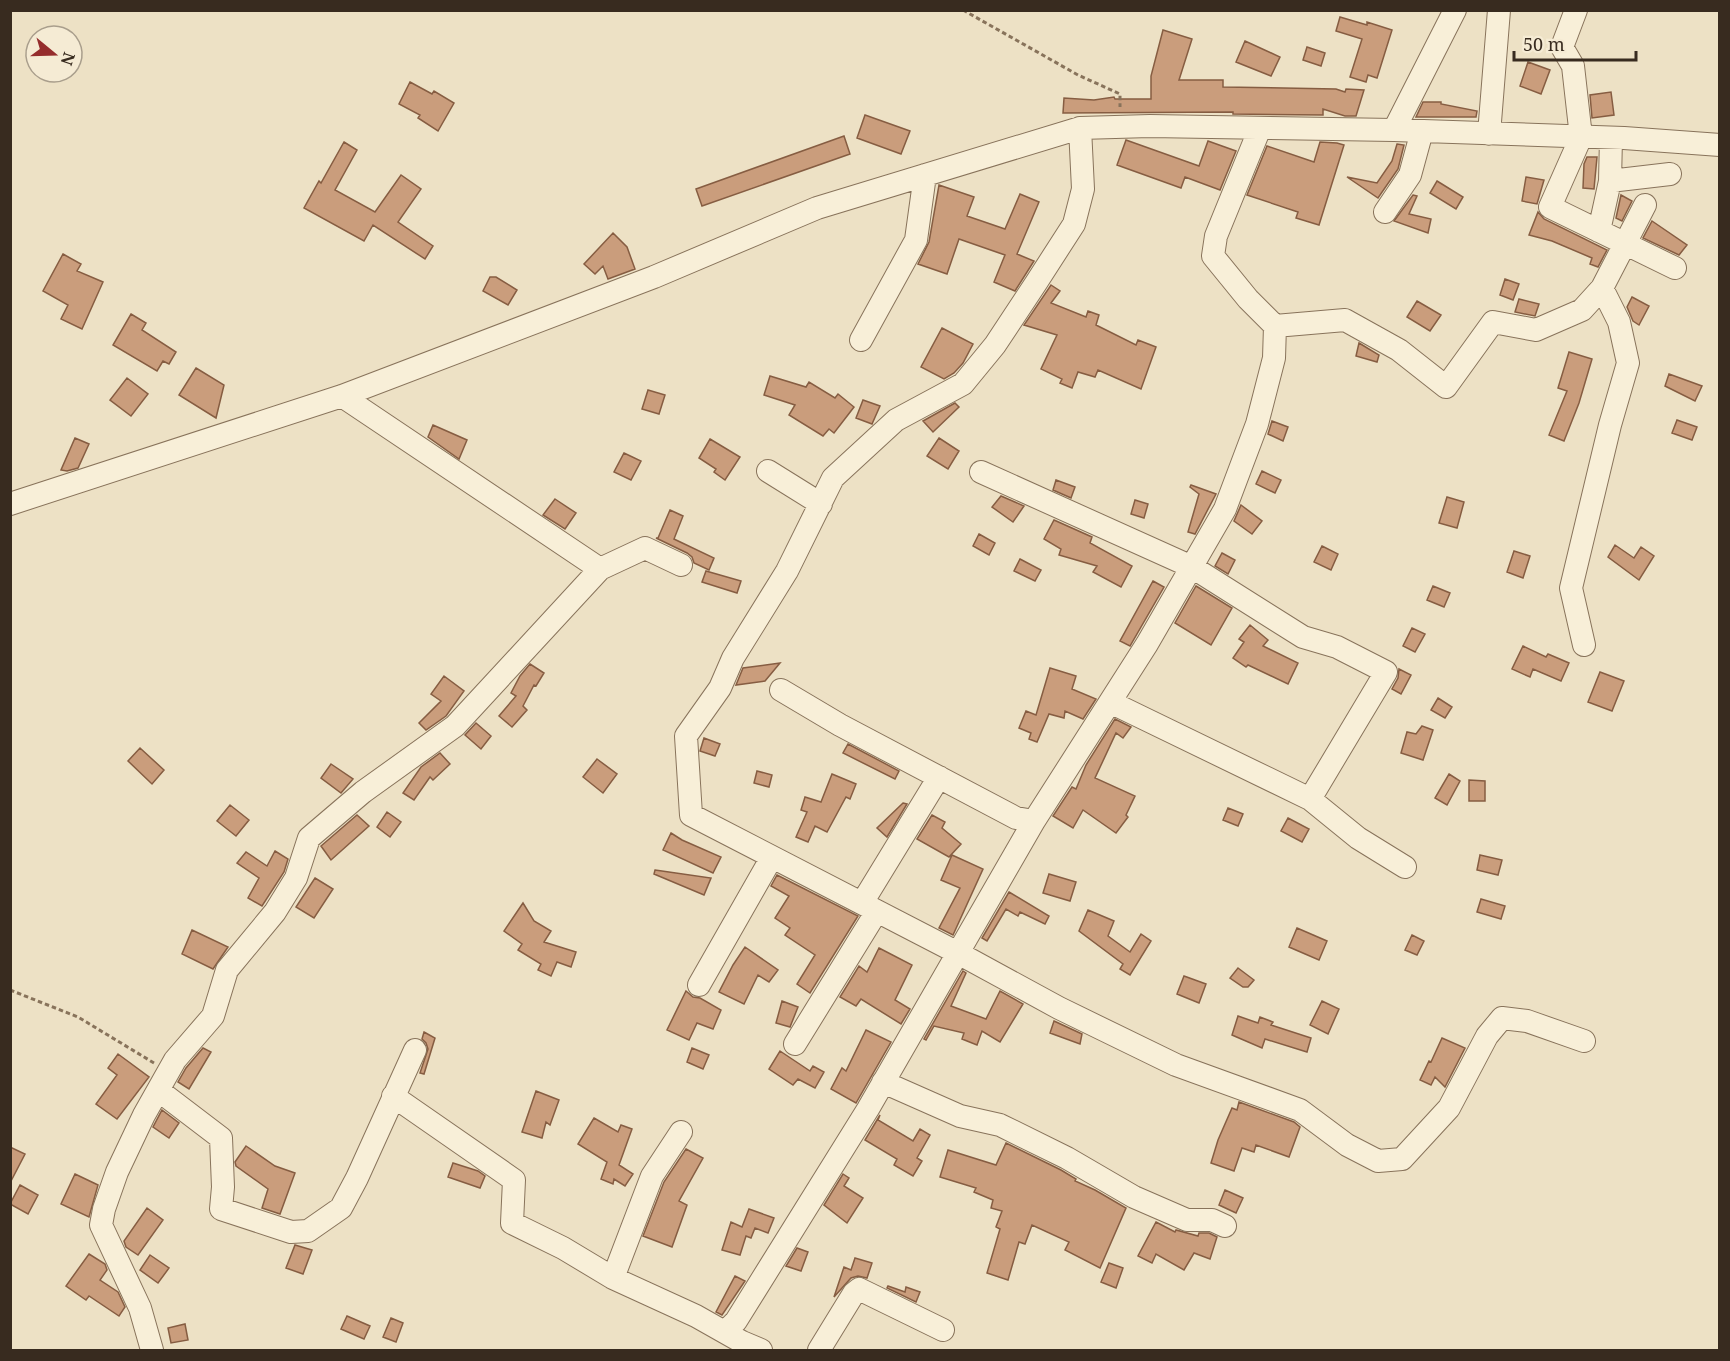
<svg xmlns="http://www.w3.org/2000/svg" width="1730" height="1361" font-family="'Noto Serif',serif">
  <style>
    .building { fill: #ca9d7c; stroke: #865d42; stroke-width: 1.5 }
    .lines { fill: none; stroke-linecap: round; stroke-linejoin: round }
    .minor-casing { stroke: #88735b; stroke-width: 24 }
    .path { stroke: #88735b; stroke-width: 3; stroke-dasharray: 4.5 3; stroke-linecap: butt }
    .minor { stroke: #f8efd8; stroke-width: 22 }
  </style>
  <rect width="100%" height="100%" fill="#ede1c5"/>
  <path class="building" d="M1340,17L1367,25V22L1392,30L1377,78L1368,75L1366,82L1350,77L1362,39L1336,31Z
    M1163,30L1192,39L1179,80H1223V87L1336,89L1345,92L1346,89L1364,90L1356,116H1345L1323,109V115L1233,114V112L1063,113L1064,98L1094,100L1114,97L1115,99H1151V76Z
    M1245,41L1280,57L1271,76L1236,62Z
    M1307,47L1325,53L1321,66L1303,60Z
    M1528,62L1550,70L1541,94L1520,86Z
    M410,82L432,94L434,91L454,103L438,131L418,118L420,115L399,104Z
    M1611,92L1614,115L1592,118L1590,95Z
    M1423,102H1441V104L1477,111L1476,117H1416Z
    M865,115L910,131L901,154L857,138Z
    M844,136L850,154L702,206L696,189Z
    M1126,140L1199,166L1208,141L1236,151L1220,190L1185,177L1181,188L1117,165Z
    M344,142L357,150L335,190L375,212L401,175L421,189L398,222L433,246L425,259L373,225L364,241L304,208L319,181L321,183Z
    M1320,142L1337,143L1344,145L1319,225L1296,218L1298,212L1247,195L1267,146L1314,162Z
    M1397,144L1404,145L1398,169L1378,198L1347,177L1377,183L1392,161Z
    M1587,157H1597L1594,189L1583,188L1584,164Z
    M1526,177L1544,180L1537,204L1522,201Z
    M1437,181L1463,197L1456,209L1430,193Z
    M939,185L974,197L967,216L1005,229L1020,194L1039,202L1017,254L1034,261L1015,291L994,282L1005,255L959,239L947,274L918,264L929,242Z
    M1413,195L1417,196L1409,214L1431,219L1428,233L1394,221Z
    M1621,195L1632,201L1622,221L1616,218Z
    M1538,212L1544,219L1607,250L1598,267L1590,264L1592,258L1552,241L1529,235Z
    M1652,221L1687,245L1679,255L1643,238Z
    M613,233L627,247L635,269L608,279L603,266L595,274L584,264Z
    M63,254L81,264L77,271L103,282L82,329L61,319L68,305L43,291Z
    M490,277H496L517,290L508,305L483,291Z
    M1505,279L1519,284L1513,300L1500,295Z
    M1051,285L1060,291L1051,303L1086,317L1088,311L1099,315L1096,325L1136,345L1138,340L1156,347L1141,389L1098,370L1095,377L1078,372L1072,388L1060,383L1062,379L1041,369L1057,335L1024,325Z
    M1632,297L1649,306L1639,325L1633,321L1627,307Z
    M1519,299L1539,304L1535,316L1515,312Z
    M1417,301L1441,315L1430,331L1407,317Z
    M131,314L146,323L142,330L176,352L169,364L163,361L157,371L113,345Z
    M942,328L973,344L963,363L954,373L944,379L921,367Z
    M1359,343L1379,355L1377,362L1356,356Z
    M1569,352L1592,359L1579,403L1564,441L1549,435L1567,391L1558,388Z
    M196,368L224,385L216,418L179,395Z
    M1669,374L1702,386L1695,401L1665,386Z
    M770,376L806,387L809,382L835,398L838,394L854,407L834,433L829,429L823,436L789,415L795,405L764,395Z
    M127,378L148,394L131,416L110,400Z
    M648,390L665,395L659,414L642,409Z
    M863,400L880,406L872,424L856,418Z
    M955,403L959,407L933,432L923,421Z
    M1677,420L1697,427L1692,440L1672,433Z
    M1272,421L1288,427L1283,441L1268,434Z
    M433,425L467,440L459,459L428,437Z
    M75,438L89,444L78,468L67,471L61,470Z
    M939,438L959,451L948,469L927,456Z
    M710,439L740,457L725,480L714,472L716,469L699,458Z
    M624,453L641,461L631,480L614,472Z
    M1262,471L1281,480L1275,493L1256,484Z
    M1056,480L1075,487L1071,498L1053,490Z
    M1191,485L1216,494L1195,534L1188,532L1199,494L1190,487Z
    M1001,496L1024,506L1013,522L992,507Z
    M1447,497L1464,502L1457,528L1439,523Z
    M555,499L576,513L565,529L543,515Z
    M1135,500L1148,504L1144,518L1131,514Z
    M1241,505L1262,521L1252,534L1234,521Z
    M670,510L683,516L674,539L714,558L709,570L694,563L692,557L687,553L656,538H658Z
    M1054,520L1092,537L1090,543L1132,566L1121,587L1093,572L1097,566L1059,555L1061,549L1044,539Z
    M979,534L995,543L989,555L973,546Z
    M1615,545L1634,558L1641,547L1654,556L1639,580L1608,557Z
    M1322,546L1338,554L1331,570L1314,562Z
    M1514,551L1530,556L1523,578L1507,572Z
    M1222,553L1235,560L1228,574L1215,566Z
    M1020,559L1041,570L1035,581L1014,571Z
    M706,571L741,581L737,593L702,582Z
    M1153,581L1164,587L1130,646L1120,641Z
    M1196,586L1232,608L1211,645L1175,623Z
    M1433,586L1450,593L1444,607L1427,600Z
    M1250,625L1268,640L1263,646L1298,663L1288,684L1248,665L1246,667L1233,658L1244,642L1239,639Z
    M1412,628L1425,634L1415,652L1403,646Z
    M1523,646L1546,657L1548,654L1569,663L1561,681L1533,669L1530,677L1512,669Z
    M780,663L765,681L736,685L743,668Z
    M530,664L544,673L536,686L534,685L523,706L527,710L512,727L499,716L516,696L511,693L520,676Z
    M1050,668L1076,676L1072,689L1096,699L1083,719L1065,711L1064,718L1049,714L1037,742L1029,739L1031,733L1019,728L1026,711L1036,715Z
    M1399,669L1411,675L1401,694L1392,689L1398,678Z
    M1600,672L1624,681L1612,711L1588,702Z
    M444,676L464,691L446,716L426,730L419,723L441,701L431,694Z
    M1438,698L1452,707L1445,718L1431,710Z
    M1115,719L1131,727L1123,738L1116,733L1095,778L1135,796L1126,815L1128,817L1116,833L1083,810L1073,828L1053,816L1072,787L1076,789L1086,765Z
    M476,723L491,736L481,749L465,735Z
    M1422,726L1433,730L1423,760L1401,753L1407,732L1416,734Z
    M704,738L720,744L715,756L700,751Z
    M848,744L899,771L895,779L843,753Z
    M140,748L164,770L152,784L128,761Z
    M440,753L450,764L433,780L430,777L414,800L403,793L421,767Z
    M597,759L617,774L603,793L583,777Z
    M331,764L353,779L341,793L321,778Z
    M757,771L772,775L769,787L754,783Z
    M832,774L856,784L850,799L846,797L827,832L815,826L808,842L796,837L807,812L801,810L805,797L821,802Z
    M1449,774L1460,781L1447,805L1435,798Z
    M1469,780L1485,781V801H1469Z
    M903,803L907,804L887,837L877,828Z
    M230,805L249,820L236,836L217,821Z
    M1228,808L1243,814L1238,826L1223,820Z
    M387,812L401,822L390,837L377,827Z
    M357,815L369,826L331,860L321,846Z
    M932,815L945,822L942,828L961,844L949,857L917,839Z
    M1288,818L1309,829L1302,842L1281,831Z
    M671,833L682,840L721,857L713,873L663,850Z
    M275,851L288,859L284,872L262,906L248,898L259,878L237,863L246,852L267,866Z
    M952,855L983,869L953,935L939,928L960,888L941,880Z
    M1480,855L1502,860L1498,875L1477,870Z
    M655,870L711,878L704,895L654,874Z
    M1049,874L1076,882L1070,901L1043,893Z
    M777,875L858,916L810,993L797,984L815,955L785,935L790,928L775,918L789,896L771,886Z
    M315,878L333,889L314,918L296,907Z
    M1009,892L1049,916L1045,924L1020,912L1018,916L1006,909L987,941L982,938Z
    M1481,899L1505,906L1501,919L1477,912Z
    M523,903L534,921L551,931L544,942L576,952L571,967L557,962L551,976L538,970L541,964L518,950L522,944L504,931Z
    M1088,910L1114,921L1108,936L1130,952L1141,934L1151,941L1130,975L1120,969L1123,964L1079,931Z
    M1297,928L1327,941L1319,960L1289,947Z
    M192,930L228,947L213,969L182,954Z
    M1412,935L1424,941L1417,955L1405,950Z
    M745,947L778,970L769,982L758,975L744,1004L719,992L733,965Z
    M879,948L912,965L895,1000L910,1009L901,1024L861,999L856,1006L840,997L859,966L867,972Z
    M1238,968L1254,980L1248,987H1243L1230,978Z
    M963,971L966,973L951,1006L986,1019L1000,991L1023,1004L1000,1042L982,1031L977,1045L962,1039L964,1033L934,1026L926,1040L924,1039Z
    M1184,976L1206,984L1199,1003L1177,994Z
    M686,991L693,997L700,998L721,1010L713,1029L697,1023L689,1040L667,1030Z
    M782,1001L798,1007L790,1027L776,1023Z
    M1322,1001L1339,1009L1328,1034L1310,1025Z
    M1238,1016L1258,1023L1260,1017L1273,1022L1271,1025L1311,1038L1307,1052L1265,1039L1262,1048L1232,1035Z
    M1054,1021L1082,1034L1080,1044L1050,1033Z
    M866,1030L891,1042L856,1103L831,1089L842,1068L846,1071Z
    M424,1032L435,1038L424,1074L420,1073L428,1049L426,1043L422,1039Z
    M1442,1038L1465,1048L1445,1087L1435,1077L1431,1085L1420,1080L1429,1061L1431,1062Z
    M203,1048L211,1052L189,1089L178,1082L186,1068Z
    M692,1048L709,1055L703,1069L687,1062Z
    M780,1051L810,1071L813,1066L824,1072L815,1088L798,1079L793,1085L769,1069Z
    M118,1054L149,1077L117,1119L96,1104L117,1075L108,1068Z
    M536,1091L559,1100L550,1125L546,1122L542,1138L522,1132Z
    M1239,1102L1294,1122L1300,1127L1289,1157L1256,1145L1254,1152L1242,1148L1234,1171L1211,1163L1218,1140L1232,1108L1237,1110Z
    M162,1110L179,1123L169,1138L153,1127Z
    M880,1115L878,1120L913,1141L920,1129L930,1135L917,1158L922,1161L913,1176L894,1165L897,1159L865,1140Z
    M594,1118L618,1132L621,1125L632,1129L619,1165L633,1174L625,1186L614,1179L613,1184L601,1179L607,1162L578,1144Z
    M1006,1143L1061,1170L1076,1179L1075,1181L1095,1190L1126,1208L1100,1268L1065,1250L1069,1242L1032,1225L1025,1244L1019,1242L1008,1280L987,1273L1000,1229L996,1227L1002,1211L991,1208L993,1200L974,1192L976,1188L940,1177L948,1150L996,1165Z
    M246,1146L275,1166L295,1173L280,1214L262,1208L268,1189L236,1166L235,1162Z
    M10,1147L25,1154L10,1183Z
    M686,1149L703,1158L679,1201L687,1205L672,1247L643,1236L664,1182Z
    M453,1163L478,1171L485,1176L480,1188L448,1177Z
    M75,1174L98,1185L89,1217L61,1204Z
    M843,1174L849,1178L844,1186L863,1198L847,1223L824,1205Z
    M20,1185L38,1195L28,1214L10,1204Z
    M1225,1190L1243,1198L1236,1213L1219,1205Z
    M147,1208L163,1220L138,1255L126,1247L124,1241Z
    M749,1209L774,1218L768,1233L755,1228L751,1238L746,1236L740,1255L722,1250L731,1222L742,1227Z
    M1156,1222L1175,1232L1176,1230L1198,1236L1199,1233H1209L1217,1237L1210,1259L1194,1253L1184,1270L1156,1254L1152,1263L1138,1256Z
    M295,1245L312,1250L303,1274L286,1268Z
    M797,1248L808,1252L801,1271L786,1266Z
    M89,1254L105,1264L107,1270L100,1280L118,1292L125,1307L119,1316L89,1296L86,1300L66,1286Z
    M150,1255L169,1268L158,1283L140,1270Z
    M855,1258L872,1263L867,1278L858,1276L851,1278L834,1297L844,1267L851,1270Z
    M1109,1263L1123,1268L1116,1288L1101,1282Z
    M735,1276L745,1281L722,1315L716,1312Z
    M888,1286L905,1292L906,1287L920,1292L916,1302L887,1288Z
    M347,1316L370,1326L364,1339L341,1329Z
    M391,1318L403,1323L396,1342L383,1337Z
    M185,1324L188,1340L171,1343L168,1328Z"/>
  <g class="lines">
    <g class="minor-casing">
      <path id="minor" d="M1576,10L1562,47L1573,66L1581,137L1550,207L1675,268
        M1080,128L1083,189L1074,224L1036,283L995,345L963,384L896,420L833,478L787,571L733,658L720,688L686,736L691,815L958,953L1059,1008L1176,1065L1300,1110L1347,1145L1378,1161L1402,1159L1449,1108L1487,1036L1502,1018L1527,1021L1584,1041
        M1394,130L1455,10
        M1489,134L1499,10
        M1610,181L1670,174
        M1385,212L1410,175L1422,131
        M1599,231L1610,181L1611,138
        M1275,326L1345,320L1399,350L1446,387L1493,322L1536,330L1582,310L1602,288L1645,205
        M861,340L916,240L925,175
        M768,471L821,504
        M981,472L1192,567L1303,637L1337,647L1386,672L1310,799L1110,702
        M10,504L342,396L654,277L817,208L1080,128L1150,126L1394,130L1624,138L1720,145
        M600,569L645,548L681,565
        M1584,645L1571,588L1610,425L1628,363L1619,322L1602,288
        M781,690L840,725L1016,818L1034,821
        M1310,799L1358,838L1405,867
        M862,903L939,777
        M699,985L772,857
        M795,1044L877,911
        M883,1082L960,1116L1000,1125L1067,1158L1134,1197L1187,1220H1212L1225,1226
        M158,1090L221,1138L223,1187L221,1209L291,1232L308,1231L341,1208L357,1178L415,1050
        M393,1096L514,1180L512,1223L563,1248L613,1278L696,1316L742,1342L761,1350
        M613,1278L652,1176L681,1132
        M725,1332L736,1321L868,1109L1034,821L1147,644L1225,509L1257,424L1274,358L1275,326L1248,299L1213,256L1216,236L1260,128
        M152,1350L140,1308L101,1225L104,1209L117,1172L144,1115L175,1060L213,1016L227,970L275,912L296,878L309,838L363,792L455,726L600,569L342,396
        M819,1350L854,1293L859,1289L943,1330"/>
    </g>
    <path class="path" d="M963,10L1078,75L1120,94V107
      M10,990L78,1017L154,1063"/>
    <use href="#minor" class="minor"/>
  </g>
  <rect width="1730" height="1361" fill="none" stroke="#382b1f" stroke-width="24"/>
  <g transform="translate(54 54) rotate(109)"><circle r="28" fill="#f5ebd4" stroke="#a99e8c" stroke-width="1.5"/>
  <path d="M0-4.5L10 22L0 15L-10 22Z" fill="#952d2d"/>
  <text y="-9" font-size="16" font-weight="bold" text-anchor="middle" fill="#382b1f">N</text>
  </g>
  <path d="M1514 51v9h122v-9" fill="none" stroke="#382b1f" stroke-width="3"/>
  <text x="1523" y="51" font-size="18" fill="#382b1f" stroke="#f5ebd4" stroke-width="4.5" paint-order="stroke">50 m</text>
</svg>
